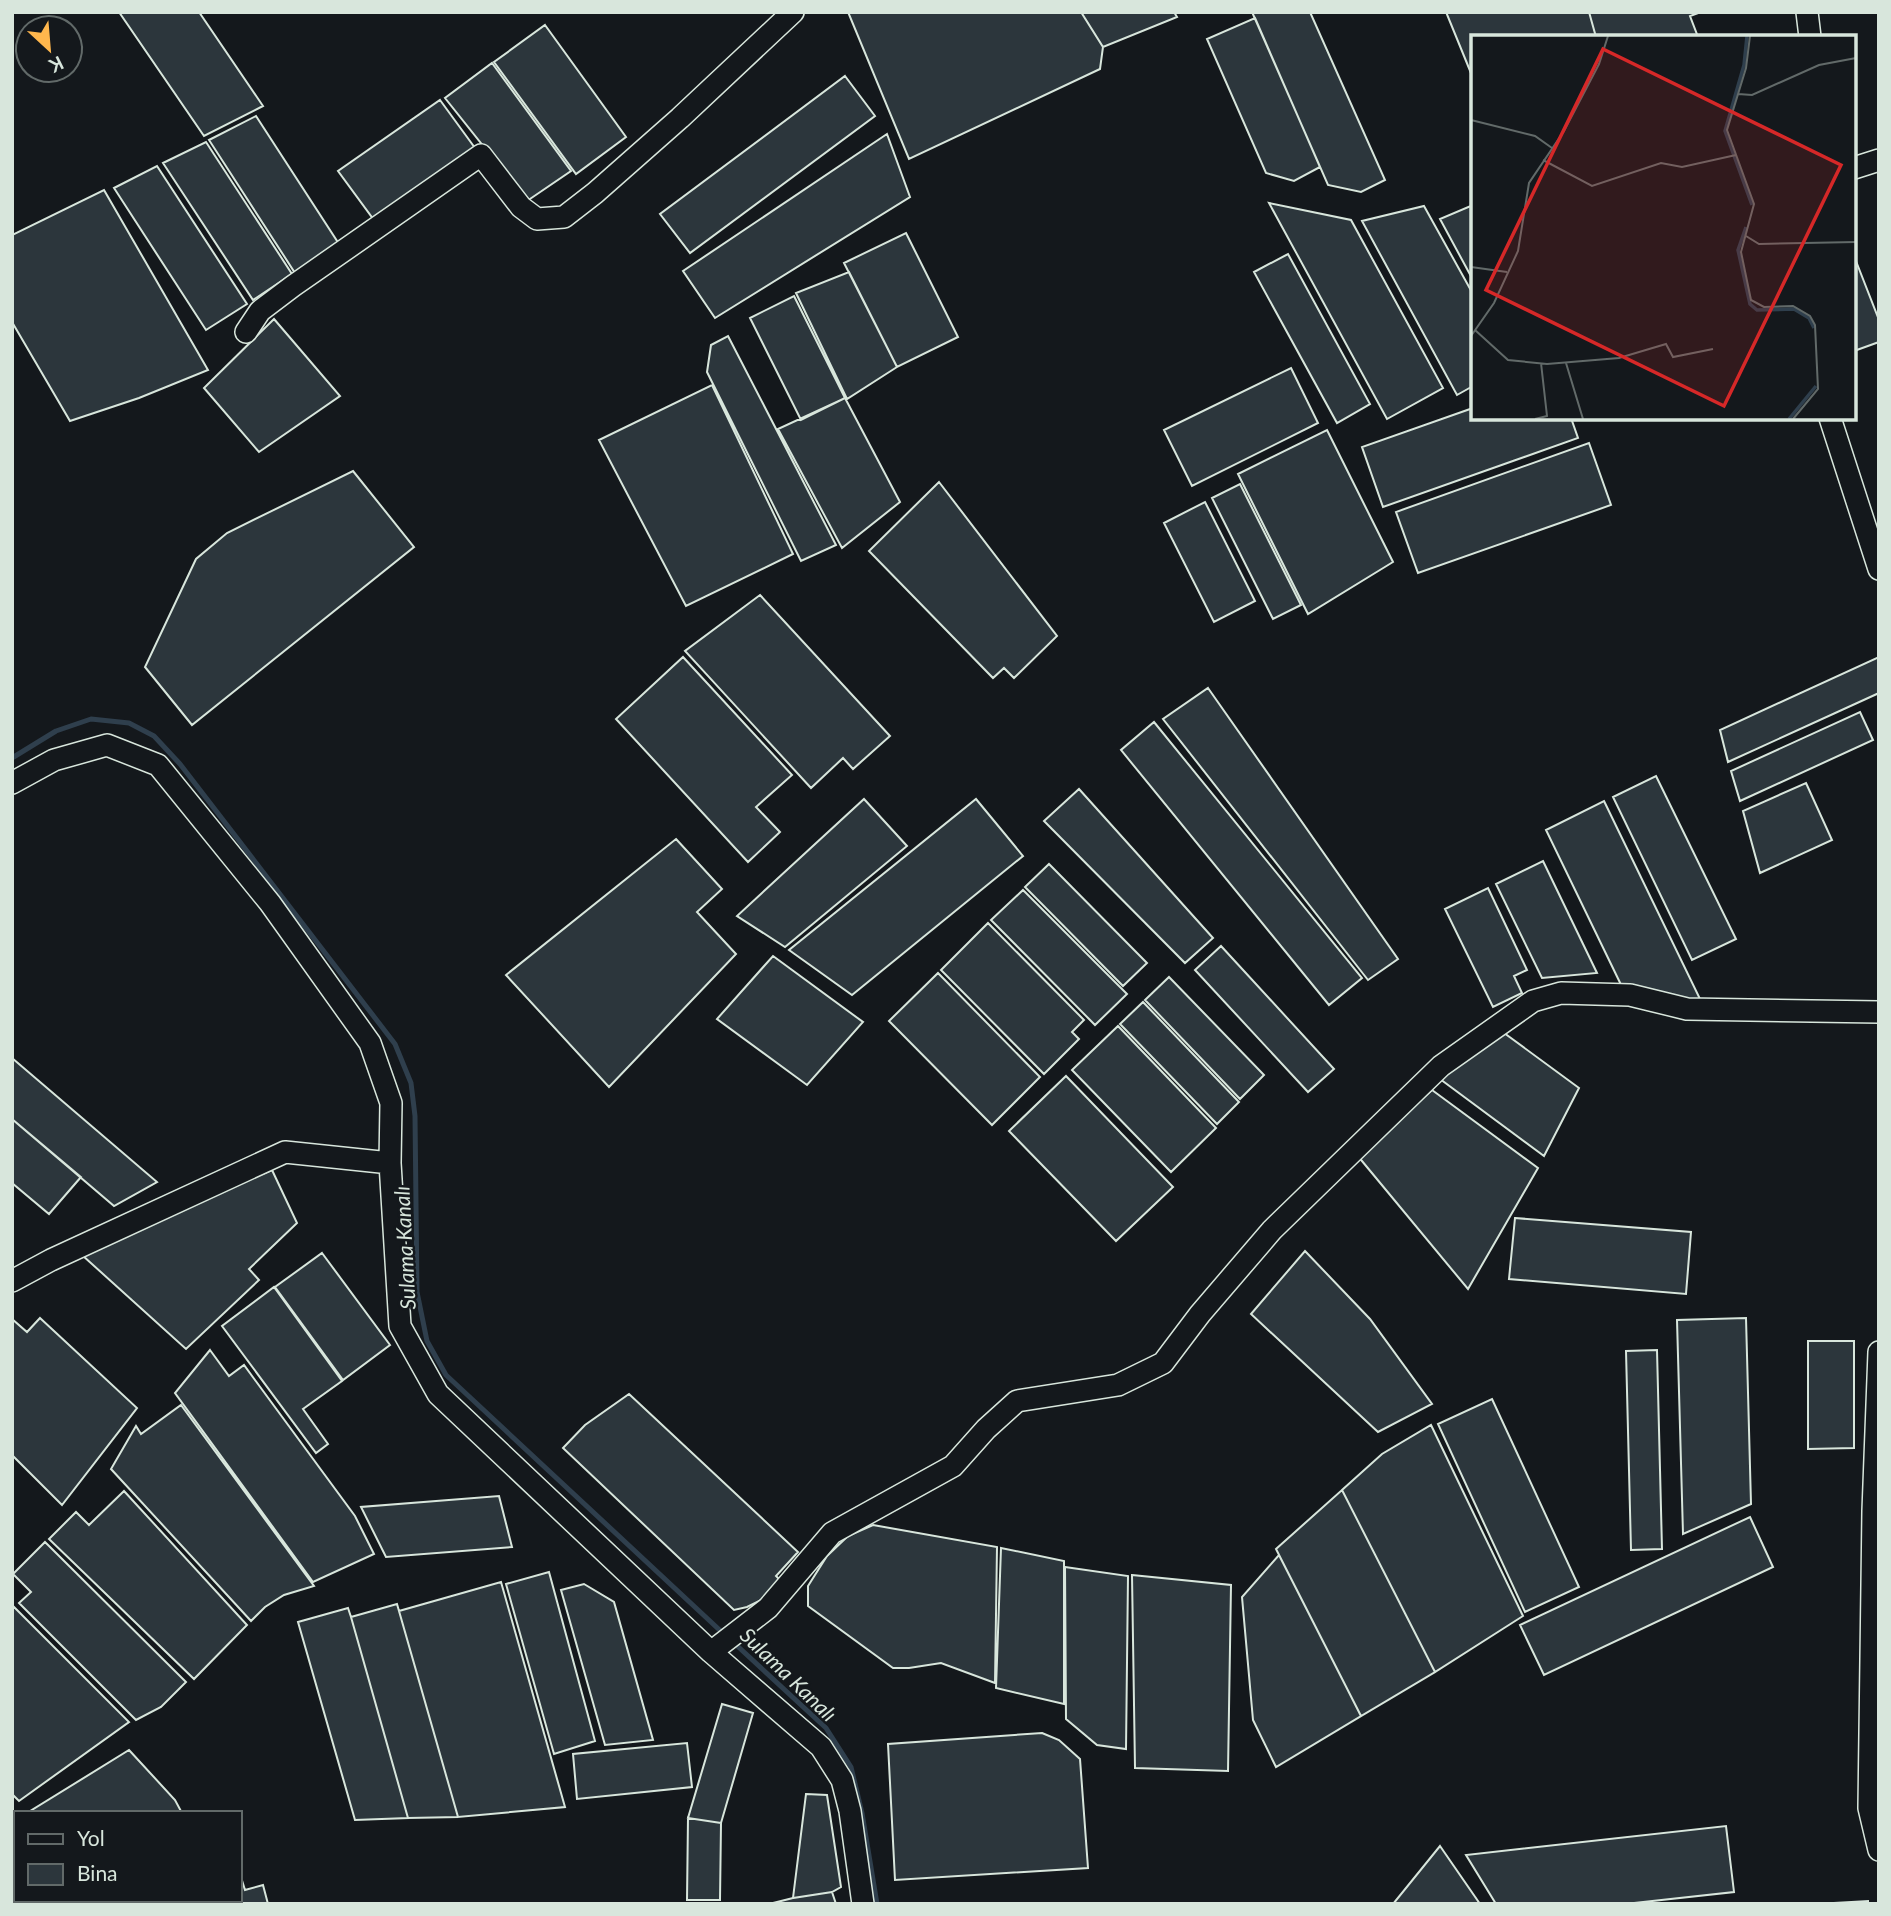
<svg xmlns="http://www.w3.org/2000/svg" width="1891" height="1916" font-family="Lato,sans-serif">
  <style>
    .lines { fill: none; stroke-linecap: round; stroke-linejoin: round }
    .stream { stroke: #2f3f4d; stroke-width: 5 }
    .building { fill: #2c363c; stroke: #d8e6dc; stroke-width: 2 }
    .minor-casing { stroke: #d8e6dc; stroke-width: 24 }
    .minor { stroke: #14181c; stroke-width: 21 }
    .labels { text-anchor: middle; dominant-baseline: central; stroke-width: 5; stroke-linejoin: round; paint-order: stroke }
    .water-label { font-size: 21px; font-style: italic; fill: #d8e6dc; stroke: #14181c }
    .inset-river { fill: none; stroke: #2f3f4d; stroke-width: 3.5 }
    .inset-road { fill: none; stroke: #626a69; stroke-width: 2 }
    .view { fill: #d62828; fill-opacity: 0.15; stroke: #d62828; stroke-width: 3.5 }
    .inset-edge { fill: none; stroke: #d8e6dc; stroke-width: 3.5 }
  </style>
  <rect width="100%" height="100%" fill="#14181c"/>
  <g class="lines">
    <path class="stream" d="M12,758L56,731L91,719L129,723L154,736L180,764L395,1044L411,1083L415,1116L417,1292L427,1341L446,1375L726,1636
      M733,1642L826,1728L851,1767L862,1813L877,1904"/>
  </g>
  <path class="building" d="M119,12H199L263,106L204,136Z
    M848,12H1081L1103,47L1100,69L909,159Z
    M1081,12H1174L1177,17L1103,47Z
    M1252,12H1310L1385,180L1361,192L1328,185Z
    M1446,12H1589L1596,37H1473V78Z
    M1589,12H1701L1690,16L1698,37H1596Z
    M1255,18L1320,167L1294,181L1266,173L1207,39Z
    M545,25L626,137L576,174L494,62Z
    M492,63L571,171L527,201L445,98Z
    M845,76L875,116L690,253L660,214Z
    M440,100L475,148L374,220L338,171Z
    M256,116L339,244L295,273L209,140Z
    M887,134L910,197L715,318L683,271Z
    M206,142L292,274L253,300L163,163Z
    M157,166L247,304L206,330L114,188Z
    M104,190L208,370L139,398L70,421L12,322V235Z
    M1269,203L1351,220L1443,388L1387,419Z
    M1473,205V280L1440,219Z
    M1424,206L1473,294V386L1457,395L1362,221Z
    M906,233L958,337L897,367L844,263Z
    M1288,254L1370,404L1337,423L1254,272Z
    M1854,256L1879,320V342L1854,351Z
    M849,272L897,367L847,399L796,293Z
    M794,296L845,398L801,420L750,318Z
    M274,319L340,396L259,452L204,388Z
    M728,336L836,545L801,561L707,372L711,345Z
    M1291,368L1318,423L1192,486L1164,430Z
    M712,385L793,554L686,606L599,440Z
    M845,398L900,502L842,548L778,429Z
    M1473,408V418H1571L1578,438L1383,507L1362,447Z
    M1327,430L1393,562L1308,614L1238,474Z
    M1589,443L1611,505L1418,573L1396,512Z
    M353,471L414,547L192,725L145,667L196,559L227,533Z
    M939,482L1057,636L1014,678L1004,668L993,678L869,551Z
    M1240,484L1301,605L1273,619L1212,498Z
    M1205,502L1255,601L1214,622L1164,523Z
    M760,595L890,736L853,769L843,758L811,788L685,651Z
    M683,657L792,775L756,807L780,832L748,862L616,719Z
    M1879,657V693L1728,762L1720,730Z
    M1208,688L1398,959L1368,980L1163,719Z
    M1860,712L1873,740L1740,801L1731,771Z
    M1154,722L1362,978L1329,1005L1121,750Z
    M1656,776L1736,939L1692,960L1613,797Z
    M1806,783L1832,840L1760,873L1743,811Z
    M1079,789L1213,938L1185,963L1044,821Z
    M864,799L907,846L785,947L737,916Z
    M976,799L1023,856L852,995L789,950Z
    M1604,801L1701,1001L1625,993L1546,830Z
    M676,839L722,889L697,912L736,954L609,1087L506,975Z
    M1543,861L1597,973L1542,978L1496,884Z
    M1049,864L1147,963L1123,986L1025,887Z
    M1488,888L1527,970L1514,976L1522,993L1493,1007L1445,909Z
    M1023,890L1127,994L1095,1025L991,920Z
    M988,923L1084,1020L1072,1032L1079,1039L1044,1074L941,970Z
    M1221,946L1334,1069L1308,1092L1195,970Z
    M773,956L863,1022L807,1085L717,1019Z
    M938,973L1040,1077L992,1125L889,1021Z
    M1169,977L1264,1075L1240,1099L1145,1000Z
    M1143,1002L1239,1102L1217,1124L1120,1024Z
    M1118,1026L1216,1128L1171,1172L1072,1070Z
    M1500,1030L1579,1088L1544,1156L1440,1079Z
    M12,1058L157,1182L114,1206L12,1119Z
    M1066,1076L1173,1187L1116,1241L1009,1131Z
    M1432,1090L1538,1168L1468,1289L1357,1155Z
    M12,1119L81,1177L49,1214L12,1183Z
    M272,1170L297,1223L249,1269L259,1280L186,1349L82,1255L187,1205Z
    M1515,1218L1691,1232L1686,1294L1509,1279Z
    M1305,1251L1370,1319L1432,1404L1378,1432L1251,1314Z
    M322,1253L390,1345L343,1380L275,1287Z
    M274,1287L342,1381L303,1409L328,1444L316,1453L222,1326Z
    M40,1318L137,1408L62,1505L12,1455V1319L27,1332Z
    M1746,1318L1751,1504L1683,1534L1677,1320Z
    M1808,1341H1854V1448L1808,1449Z
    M210,1350L229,1376L244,1365L355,1516L374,1554L313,1582L175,1393Z
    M1657,1350L1662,1549L1631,1550L1626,1351Z
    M629,1394L798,1552L776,1576L781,1581L765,1598L747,1607L734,1610L563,1448L585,1425Z
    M1492,1399L1579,1587L1525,1612L1438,1424Z
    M181,1405L314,1586L284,1595L265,1607L251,1621L111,1469L136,1426L141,1434Z
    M1431,1425L1523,1616L1435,1672L1342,1490L1382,1454Z
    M1342,1490L1435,1672L1361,1716L1276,1549Z
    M124,1491L247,1625L194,1679L49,1539L76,1512L89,1525Z
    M499,1496L512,1547L386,1557L361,1507Z
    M1750,1517L1773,1567L1544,1675L1520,1625Z
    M873,1525L997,1547L995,1683L941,1663L909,1668H893L808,1606V1586L827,1556L848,1536Z
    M45,1542L186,1682L161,1707L136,1720L19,1603L31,1592L13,1574Z
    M1001,1548L1064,1561V1704L996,1688Z
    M1279,1555L1361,1716L1276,1767L1253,1720L1242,1597Z
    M1065,1567L1128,1576L1126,1749L1097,1745L1066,1719Z
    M549,1572L595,1741L554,1754L506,1584Z
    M1132,1575L1231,1585L1228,1771L1135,1768Z
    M501,1582L565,1807L458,1817L399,1611Z
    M584,1584L614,1602L653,1740L605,1745L561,1590Z
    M397,1604L399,1611L458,1817L408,1818L351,1617Z
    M13,1606L129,1722L19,1801L12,1794Z
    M348,1608L351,1617L408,1818L355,1820L298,1622Z
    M722,1704L753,1713L721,1823L688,1818Z
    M1042,1733L1059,1740L1080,1759L1088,1868L895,1880L888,1744Z
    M687,1743L692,1787L577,1799L573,1754Z
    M129,1750L175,1800L182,1813H27Z
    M806,1794L827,1795L841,1887L832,1892L793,1898Z
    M688,1818L721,1823L720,1900H687Z
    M16,1820V1900H123L118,1904H12V1822Z
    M1726,1826L1734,1892L1625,1904H1496L1466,1855Z
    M1440,1846L1480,1904H1393Z
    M240,1874L245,1890L263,1885L268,1904H141L146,1900H240Z
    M832,1892L836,1904H769L793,1898Z
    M1868,1901V1904H1816Z"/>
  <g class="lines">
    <g class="minor-casing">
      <path id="minor" d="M1807,12L1810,37
        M1854,168L1879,160
        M246,332L260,311L293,286L481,155L521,207L537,219L564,217L595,193L680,118L793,12
        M1830,418L1879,569
        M12,783L54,760L107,745L158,765L270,903L370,1043L391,1103L390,1163L400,1326L438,1394L711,1652L821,1747L842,1780L850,1811L863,1904
        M12,1281L51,1260L285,1152L390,1163
        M1879,1352L1873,1511L1869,1808L1879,1850
        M711,1652L768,1608L832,1533L953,1466L986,1429L1017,1401L1118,1385L1163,1363L1200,1314L1272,1230L1441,1066L1533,1001L1561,993L1630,995L1687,1009L1879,1012"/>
    </g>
    <use href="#minor" class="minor"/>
  </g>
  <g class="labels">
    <g class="water-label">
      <text transform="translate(404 1248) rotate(-93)">Sulama Kanalı</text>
      <text transform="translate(789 1674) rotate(44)">Sulama Kanalı</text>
    </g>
  </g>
  <g transform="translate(1471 35)">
    <rect width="385" height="385" fill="#14181c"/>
    <path class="inset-river" d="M276,1L273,30L254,96L281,170M275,192L267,215L279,269L286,275L323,274L338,283L343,293M318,384L345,351"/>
    <path class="inset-road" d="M279,1L275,33L256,95L283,169L270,217L280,265L293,272L322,271L339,281L344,290L347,354L322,384M267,59L281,60L348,30L385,23M0,85L64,101L81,113M72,125L121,151L190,128L211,132L265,120M275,201L288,209L385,207M0,232L36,237M4,295L37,325L76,329L148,323L195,309L202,322L242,314M0,301L23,268L47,216L58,148L93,96L128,29L137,1M95,328L112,384M64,384L76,381L70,328"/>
    <path class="view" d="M132,14L370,130L253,371L15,255Z"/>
    <rect width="385" height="385" class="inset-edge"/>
  </g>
  <rect width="1891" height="1916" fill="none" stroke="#d8e6dc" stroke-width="28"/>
  <rect x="14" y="1811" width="228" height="91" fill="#14181c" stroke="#626a69" stroke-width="2"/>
  <rect x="28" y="1834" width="35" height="10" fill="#14181c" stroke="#626a69" stroke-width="2"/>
  <text x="77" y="1846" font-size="21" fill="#d8e6dc">Yol</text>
  <rect x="28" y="1864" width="35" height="21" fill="#2c363c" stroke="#626a69" stroke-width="2"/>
  <text x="77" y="1881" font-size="21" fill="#d8e6dc">Bina</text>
  <g transform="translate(49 49) rotate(154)"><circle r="33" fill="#14181c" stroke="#626a69" stroke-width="2"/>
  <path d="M0-5L12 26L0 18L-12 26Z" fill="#ffb74d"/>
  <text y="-10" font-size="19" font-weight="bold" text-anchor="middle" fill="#d8e6dc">K</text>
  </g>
</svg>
